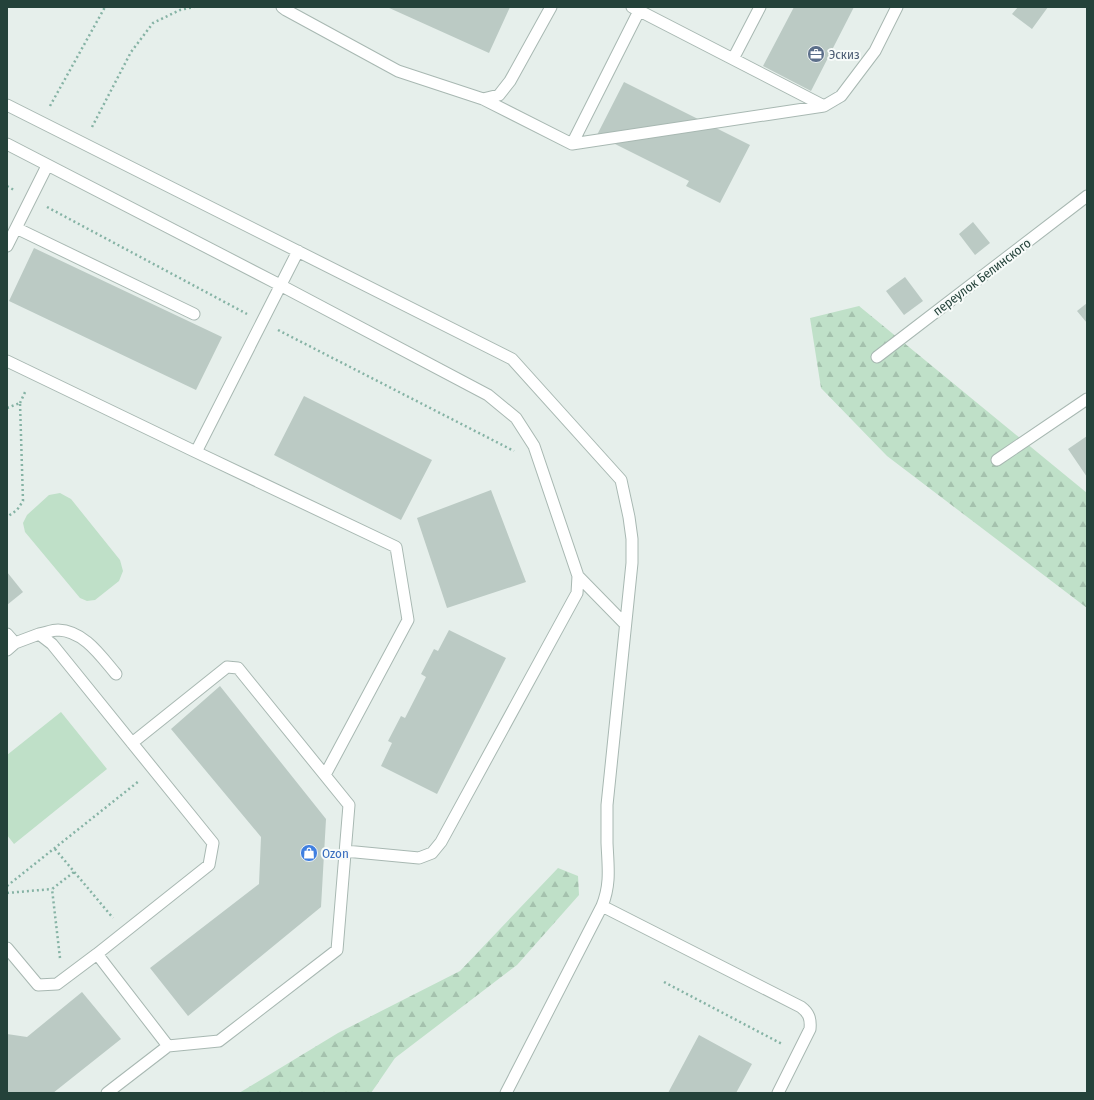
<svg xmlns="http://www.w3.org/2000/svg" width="1094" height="1100" font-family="'Fira Sans Condensed',sans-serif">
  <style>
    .green { fill: #bfe0c8 }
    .forest { fill: url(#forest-firs) }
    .building { fill: #bbcac4 }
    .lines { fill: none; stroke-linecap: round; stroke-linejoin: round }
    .lane-casing { stroke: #a8b8b2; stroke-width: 13 }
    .path { stroke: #86b3a5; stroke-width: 2.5; stroke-dasharray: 2 3; stroke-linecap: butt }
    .lane { stroke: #fff; stroke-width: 11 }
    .labels { text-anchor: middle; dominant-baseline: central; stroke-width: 4; stroke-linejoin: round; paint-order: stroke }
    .service-label { font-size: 13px; fill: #4e5e75; stroke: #f7fbf9; text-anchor: start }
    .street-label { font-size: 13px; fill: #24423a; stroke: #f7fbf9 }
    .shop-label { font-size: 13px; fill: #366cbe; stroke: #f7fbf9; text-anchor: start }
  </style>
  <defs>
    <pattern id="forest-firs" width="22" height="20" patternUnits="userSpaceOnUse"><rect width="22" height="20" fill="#bfe0c8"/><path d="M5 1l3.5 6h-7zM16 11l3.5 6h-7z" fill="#a4c1ad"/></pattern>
  </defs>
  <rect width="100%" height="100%" fill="#e6efeb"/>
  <path class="green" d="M60,493L71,499L120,560L123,571L119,581L95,600L87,601L80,598L25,532L23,523L27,515L49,495Z
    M61,712L107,769L14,844L7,835V755Z"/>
  <path class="forest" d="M859,306L1087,493V608L887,456L821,388L810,318Z
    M558,868L578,876L579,895L517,965L395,1058L371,1093H239L338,1033L460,971Z"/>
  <path class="building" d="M387,7H510L489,53Z
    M794,7H854L811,91L763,66Z
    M1018,7H1048L1032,29L1012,14Z
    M624,82L750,145L720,203L686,186L689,181L597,135Z
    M973,222L990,243L975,255L959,234Z
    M34,248L222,337L196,390L9,301Z
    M905,277L923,301L904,315L886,291Z
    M1087,303V323L1077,311Z
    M304,396L432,460L401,520L274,455Z
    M1087,436V477L1068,449Z
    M491,490L526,582L447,608L417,518Z
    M7,572L23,592L7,605Z
    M449,630L506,658L437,794L381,766L392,743L388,741L401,716L405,718L426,677L421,674L434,649L438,651Z
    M220,686L326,819L321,907L188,1016L150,968L259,884L261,837L171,729Z
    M82,992L121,1039L53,1093L7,1092V1034L27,1037Z
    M699,1035L752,1064L736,1093H668Z"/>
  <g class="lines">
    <g class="lane-casing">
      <path id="lane" d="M282,7L286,10L398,71L483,99L499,95L510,81L551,7
        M632,7L733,59
        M760,7L733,59L824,106L841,96L875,51L897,7
        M483,99L572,144L824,106
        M7,105L512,359L621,480L629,517L632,539V563L607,805C607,818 607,831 607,843C608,866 611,884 602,906
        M7,144L280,285L488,395L516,418L534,446L578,576L577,593L441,842L432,853L419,858L345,851
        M572,144L639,11
        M16,228L47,166
        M7,246L16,228L194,314
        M877,357L1087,196
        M7,361L196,452L298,251
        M196,452L396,547L408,620L325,775
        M997,460L1087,399
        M578,576L625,624
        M7,634L15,643
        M39,634C45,633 52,630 58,630C84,631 100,655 116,674
        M7,650L15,643L39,634L52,644L213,843L209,865L97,954L57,984L38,985L7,948
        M132,743L227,667L238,668L349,805L337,950L219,1041L168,1046
        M97,954L168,1046L107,1093
        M506,1093L602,906L801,1007C809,1013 811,1019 810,1029L778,1093"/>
    </g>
    <path class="path" d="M50,106L105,7
      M92,127L131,52L153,23L180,10L194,7
      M7,186L14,190
      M47,207L247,314
      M278,330L514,451
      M20,403L26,390
      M7,408L20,403L23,501L17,510L7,517
      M55,849L113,918
      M7,886L139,781
      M7,893L52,889
      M60,958L52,889L74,872
      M664,982L782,1044"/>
    <use href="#lane" class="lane"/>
  </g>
  <defs>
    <g id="office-disc" transform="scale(0.9)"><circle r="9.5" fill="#5c6f8a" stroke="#f7fbf9"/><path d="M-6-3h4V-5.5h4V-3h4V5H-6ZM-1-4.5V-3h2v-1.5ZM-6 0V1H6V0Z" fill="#fff"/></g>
    <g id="shop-disc" transform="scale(0.9)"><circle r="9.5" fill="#3f7fe0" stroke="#f7fbf9"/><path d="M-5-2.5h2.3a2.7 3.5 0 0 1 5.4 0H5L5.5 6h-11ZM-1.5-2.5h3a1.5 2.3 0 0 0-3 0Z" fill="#fff"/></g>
  </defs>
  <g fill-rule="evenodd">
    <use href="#office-disc" x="816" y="54"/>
    <use href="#shop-disc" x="309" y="853"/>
  </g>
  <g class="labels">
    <g class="service-label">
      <text x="829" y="54">Эскиз</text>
    </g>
    <g class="street-label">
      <text transform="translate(982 277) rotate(-37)">переулок Белинского</text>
    </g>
    <g class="shop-label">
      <text x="322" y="853">Ozon</text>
    </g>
  </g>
  <rect width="1094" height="1100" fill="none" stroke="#24423a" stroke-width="16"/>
</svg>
